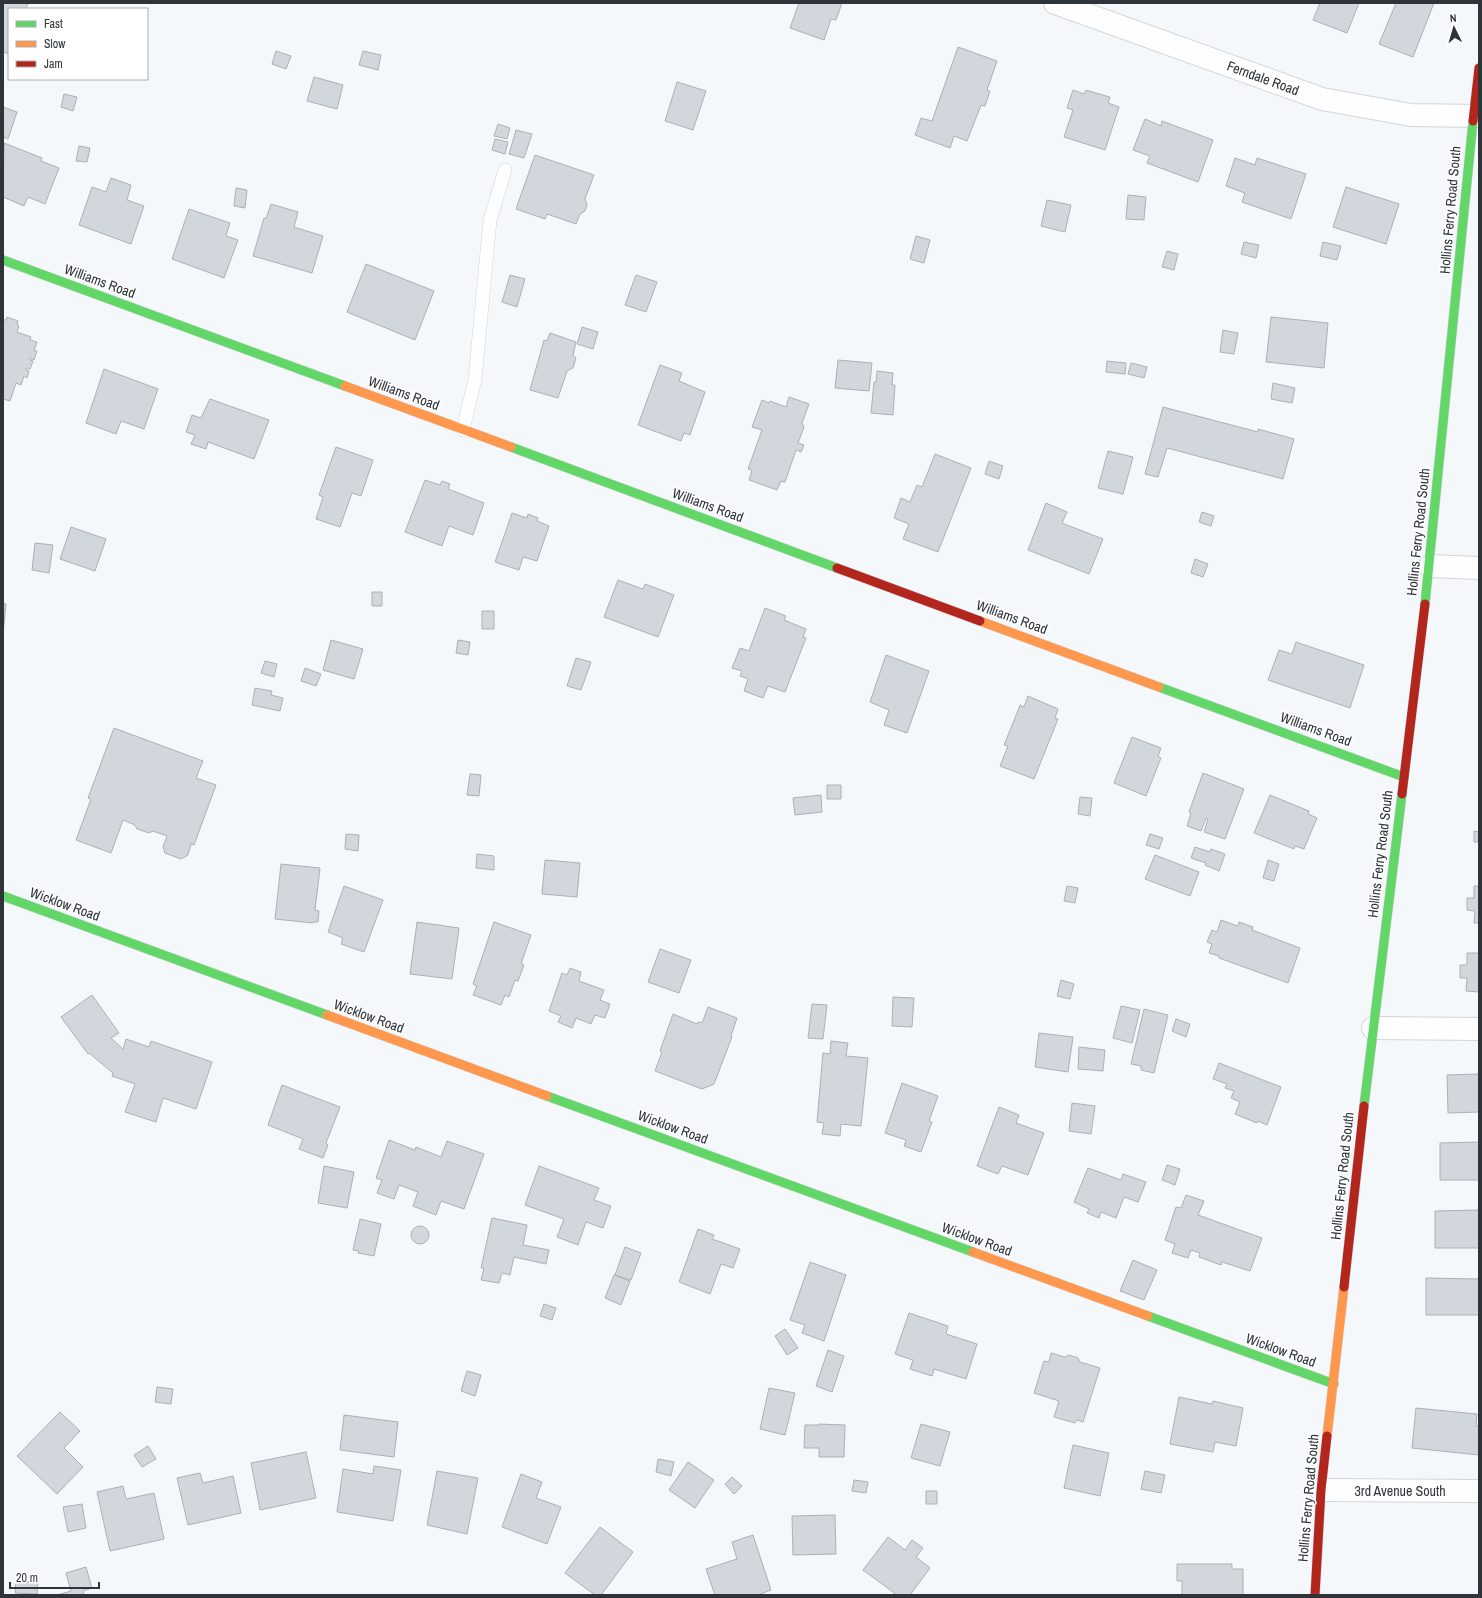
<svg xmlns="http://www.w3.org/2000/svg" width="1482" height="1598" font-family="'Archivo Narrow',sans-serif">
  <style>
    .building { fill: #d1d7dd; stroke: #acb0b4 }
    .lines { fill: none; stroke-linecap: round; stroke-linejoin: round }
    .lane-casing { stroke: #d1d6da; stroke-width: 14 }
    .street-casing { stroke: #d1d6da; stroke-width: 24 }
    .fast-casing { stroke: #d1d6da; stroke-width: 10 }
    .slow-casing { stroke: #d1d6da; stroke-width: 10 }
    .jam-casing { stroke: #d1d6da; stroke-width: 10 }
    .lane { stroke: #fefefe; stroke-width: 13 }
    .street { stroke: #fefefe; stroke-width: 22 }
    .fast { stroke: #63d668; stroke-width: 9 }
    .slow { stroke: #ff974d; stroke-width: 9 }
    .jam { stroke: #b3261e; stroke-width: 9 }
    .labels { text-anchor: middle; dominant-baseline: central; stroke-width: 3; stroke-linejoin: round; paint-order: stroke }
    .street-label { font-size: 14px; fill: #2e343a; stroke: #fff }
  </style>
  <rect width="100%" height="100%" fill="#f5f8fb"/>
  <path class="building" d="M3,3H28L26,9H9V54L3,52Z
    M799,3H842L836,20L831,19L824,40L790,28Z
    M1320,3H1359L1347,33L1313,20Z
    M1396,3H1434L1413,57L1379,44Z
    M958,47L997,61L987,90L990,91L985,106L981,105L967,141L954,136L950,148L915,135L921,118L932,121Z
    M276,51L291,56L286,69L272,64Z
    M363,51L381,55L378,70L359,65Z
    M314,77L343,85L337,109L307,101Z
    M677,82L706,91L693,130L665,121Z
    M1073,90L1084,94L1086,90L1106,96L1110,97L1108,103L1119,107L1105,150L1064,137L1073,110L1067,108Z
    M64,94L77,97L73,111L61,107Z
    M3,107L17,112L8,139L3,137Z
    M1145,119L1161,126L1162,121L1213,140L1198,182L1147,163L1150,156L1133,150Z
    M498,124L510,128L507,139L494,136Z
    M516,130L532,134L524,158L509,154Z
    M495,139L508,142L505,154L492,150Z
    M4,143L42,158L41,161L59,168L45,204L28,197L24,206L3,197Z
    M79,146L90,148L87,162L76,161Z
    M535,155L594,175L585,199L587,205L585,211L580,214L576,224L547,214L545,219L516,209Z
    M1235,158L1255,165L1257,158L1306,174L1291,219L1242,202L1245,193L1226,186Z
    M111,178L131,185L127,200L144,206L131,244L79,225L92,187L106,192Z
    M1346,187L1399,204L1386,244L1333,227Z
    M236,188L247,190L245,208L234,206Z
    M1128,195L1146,197L1144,220L1126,219Z
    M1047,200L1071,205L1065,232L1041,226Z
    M271,204L298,212L294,227L323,236L312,273L253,256L264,218L266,219Z
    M189,209L230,223L226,236L238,240L224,278L172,259Z
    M916,236L930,240L924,263L910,259Z
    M1244,242L1259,245L1256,258L1241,254Z
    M1323,242L1341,246L1337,260L1320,256Z
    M1167,251L1178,254L1174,270L1162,267Z
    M366,264L434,291L415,340L347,312Z
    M510,275L525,279L517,307L502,302Z
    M636,275L657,282L646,312L625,305Z
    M7,317L18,321L17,325L19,326L17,332L31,337L30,340L37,342L34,351H37L34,360L30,358V360L33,361L30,369L27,368L26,370L29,371L27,378L24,376L21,385L16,383L10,401L3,399V321L4,320H6Z
    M1271,317L1328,323L1324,368L1266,362Z
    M582,327L598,332L593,349L577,344Z
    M1223,330L1238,333L1234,354L1220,352Z
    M550,333L576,342L573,355L576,358L573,368L567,371L558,398L530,390L544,340L547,341Z
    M838,360L872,363L869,391L835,388Z
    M1107,361L1126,363L1125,374L1106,372Z
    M1131,363L1147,367L1144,378L1128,374Z
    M660,365L682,373L679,381L705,392L690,435L684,433L681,441L638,425Z
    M104,369L158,389L144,429L121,421L116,434L86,423Z
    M877,371L893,373L892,385H895L893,415L871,413L874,382H876Z
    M1273,383L1295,388L1292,403L1271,399Z
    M789,397L809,404L802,423L804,427L798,443L804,445L801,452L796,450L785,482L781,481L777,490L749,480L752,470L748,469L762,430L752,427L762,400L769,403L770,401L786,407Z
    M210,399L269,420L254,459L208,442L206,449L191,444L195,435L186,432L192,415L201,418Z
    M1163,407L1258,432V429L1294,439L1283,479L1167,448L1158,477L1145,474Z
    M336,447L373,460L361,496L352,493L340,527L316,519L323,497L319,495Z
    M1108,451L1133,457L1123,494L1098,488Z
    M935,454L971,468L938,552L903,539L909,524L894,518L901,498L910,502L917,485L922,487Z
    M989,461L1003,466L999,479L985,474Z
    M425,480L440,485L442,481L450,484L448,489L484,503L473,535L449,526L442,546L405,532Z
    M1046,503L1067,512L1062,523L1103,539L1089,574L1028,550Z
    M1202,512L1214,516L1211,526L1199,522Z
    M512,513L527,518L528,514L538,518L537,521L549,526L537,561L523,557L519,570L495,562Z
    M71,527L106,539L95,571L60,559Z
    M35,543L53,545L49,573L32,570Z
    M1195,559L1208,564L1203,577L1191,573Z
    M618,580L643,589L645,584L674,595L658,637L604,617Z
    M372,592H382V606H372Z
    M3,603L6,604L3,634Z
    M765,608L786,616L784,620L806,629L803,637L806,638L785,692L768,686L763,698L744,691L748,679L740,676L742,671L732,668L740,648L749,651Z
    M482,611H494V629H482Z
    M331,640L363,649L354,679L323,670Z
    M458,640L470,642L468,655L456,653Z
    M1296,642L1364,665L1350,708L1268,680L1279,650L1292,654Z
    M886,655L929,671L907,733L884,725L889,710L870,702Z
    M576,658L591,662L581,690L567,686Z
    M265,661L277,664L274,677L261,673Z
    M305,668L321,674L316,686L301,681Z
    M255,688L272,691L271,695L283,698L280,711L252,705Z
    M1028,696L1058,709L1055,718L1058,719L1034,779L1000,766L1008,746L1004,745L1019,708L1020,705L1024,707Z
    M114,728L203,761L196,778L216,785L194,845L191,844L188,855L181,859L165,853L163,847L167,836L153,831L149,833L137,829L135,825L123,820L111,853L76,840L91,799L88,798Z
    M1132,737L1161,748L1158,756L1161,758L1146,796L1114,783Z
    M1203,773L1244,789L1225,839L1204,832L1208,819L1206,818L1201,831L1187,826L1191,813L1189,812Z
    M470,774L481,775L479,796L467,795Z
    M827,785H841V799H827Z
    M821,795L822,812L795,815L793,798Z
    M1270,795L1309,811L1308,814L1317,818L1304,849L1295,846L1294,849L1254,833Z
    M1080,797L1092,798L1090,816L1078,814Z
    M1474,831L1479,832V842H1474Z
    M346,834L359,835L358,851L345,849Z
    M1150,834L1163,838L1159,849L1146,845Z
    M1195,847L1210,852L1211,849L1225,854L1219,871L1205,865L1206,863L1191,858Z
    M477,854L494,856V870L476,868Z
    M1155,855L1199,872L1190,896L1145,879Z
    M545,860L580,863L577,897L542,894Z
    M1268,860L1279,864L1274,881L1263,878Z
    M281,864L320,868L315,910L319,911L318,922H313V923L275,919Z
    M344,886L383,900L364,952L341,944L343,938L328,932Z
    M1067,886L1078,888L1075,903L1064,901Z
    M1474,886H1479V923H1474L1475,911L1467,910V898H1474Z
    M1221,920L1238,926L1239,922L1253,927L1252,930L1300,948L1288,983L1219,958V956L1209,953L1212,944L1207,942L1212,930L1217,932Z
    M417,922L459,928L452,979L410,974Z
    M494,922L531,935L521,964L524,965L518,981L515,980L509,997L505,995L501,1005L473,995L477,986L473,984Z
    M660,949L691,960L679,993L648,982Z
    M1467,953H1479V992L1466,991L1467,978H1460V965H1467Z
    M570,968L581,972L579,981L604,990L600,1000L610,1004L605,1018L595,1015L591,1024L576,1018L572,1028L558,1022L561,1016L549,1011L562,973L567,975Z
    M1061,980L1074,984L1070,999L1057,996Z
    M92,995L119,1033L111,1038L123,1049L126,1039L149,1047L151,1041L212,1062L196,1109L163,1098L156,1122L125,1112L135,1084L112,1076L113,1073L89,1053L88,1054L61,1017Z
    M893,997L914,998L912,1027L892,1026Z
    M812,1004L827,1005L823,1039L808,1038Z
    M1121,1006L1140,1010L1132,1043L1113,1038Z
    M708,1007L737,1018L731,1036L732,1037L714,1084L702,1089L655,1071L662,1052L660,1051L673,1014L697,1024L698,1022L702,1023Z
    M1144,1009L1168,1015L1154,1073L1141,1070V1066L1131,1064Z
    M1176,1019L1190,1024L1186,1037L1172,1031Z
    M1039,1033L1073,1037L1068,1072L1035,1067Z
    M831,1041L848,1043L846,1056L868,1058L861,1126L841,1124L840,1136L822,1134L824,1123L817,1122L823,1053L830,1054Z
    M1079,1047L1105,1050L1103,1071L1078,1069Z
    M1219,1063L1281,1087L1267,1125L1258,1121L1257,1123L1235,1114L1240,1102L1231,1098L1234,1091L1225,1088L1227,1084L1213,1079Z
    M1479,1074V1112L1448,1113L1447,1075Z
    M902,1083L938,1096L929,1121L932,1122L921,1152L904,1146L906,1140L885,1133Z
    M282,1085L340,1107L326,1143L328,1145L323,1158L299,1149L303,1139L268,1125Z
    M1072,1103L1095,1106L1091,1134L1069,1131Z
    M999,1107L1019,1115L1016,1123L1044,1133L1028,1175L1002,1166L998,1174L977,1166Z
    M389,1140L415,1150L416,1147L441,1157L447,1141L484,1154L464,1209L441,1201L436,1215L415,1207L413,1206L418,1192L399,1185L394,1199L377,1193L382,1180L376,1178Z
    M1479,1142V1180H1440V1143Z
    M1167,1165L1180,1169L1175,1185L1162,1180Z
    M324,1166L354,1172L347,1208L318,1203Z
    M539,1166L599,1188L594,1200L611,1206L603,1228L586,1222L578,1245L557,1237L564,1219L525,1205Z
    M1088,1168L1121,1180L1123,1174L1146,1182L1138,1202L1124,1197L1116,1218L1101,1212L1099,1218L1087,1213L1089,1209L1074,1202Z
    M1186,1195L1204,1201L1198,1215L1262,1238L1250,1271L1222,1262L1221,1265L1199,1257L1200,1253L1191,1250L1188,1258L1172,1253L1175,1244L1165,1240L1176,1207L1181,1208Z
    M1479,1210V1248H1435V1211Z
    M492,1218L527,1225L523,1245L549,1250L546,1264L514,1257L510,1275L502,1273L499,1283L481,1280L484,1268H481Z
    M360,1219L381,1224L374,1256L358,1253L359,1251L353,1250Z
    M411 1235a9 9 0 1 1 18 0a9 9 0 1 1-18 0Z
    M698,1229L714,1235L712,1239L740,1249L733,1268L721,1264L710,1294L679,1282Z
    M625,1247L641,1253L631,1280L615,1275Z
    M1133,1260L1157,1270L1144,1300L1120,1291Z
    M810,1262L846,1275L824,1341L802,1333L805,1325L790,1320Z
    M614,1275L630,1281L621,1305L605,1298Z
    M1426,1278L1479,1279V1315H1426Z
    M544,1304L556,1308L552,1320L540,1316Z
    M909,1313L948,1326L946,1334L977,1344L966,1379L934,1369L932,1376L910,1369L913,1360L895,1354Z
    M785,1329L798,1348L787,1355L775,1336Z
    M828,1350L844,1356L832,1392L816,1386Z
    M1051,1353L1065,1357L1069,1355L1078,1358L1080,1362L1100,1368L1083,1422L1077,1420L1075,1423L1054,1417L1059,1401L1034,1393L1044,1361L1049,1362Z
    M467,1371L481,1375L475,1396L461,1391Z
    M157,1387L173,1389L171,1404L155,1402Z
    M769,1388L795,1393L785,1435L760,1429Z
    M1179,1397L1212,1404L1213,1401L1243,1408L1236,1446L1215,1442L1213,1452L1170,1444Z
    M1416,1408L1477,1414L1476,1426H1479V1455L1412,1448Z
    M60,1412L80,1431L64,1448L83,1467L57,1494L17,1456Z
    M344,1415L398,1422L394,1457L340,1450Z
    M819,1424L845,1425L844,1457H819V1448H804L805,1425H819Z
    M921,1424L950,1432L940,1466L911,1458Z
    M1073,1445L1109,1453L1100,1496L1064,1488Z
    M148,1446L156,1459L142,1467L134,1455Z
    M306,1452L316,1498L260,1510L251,1463Z
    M658,1459L674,1462L671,1476L656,1472Z
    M688,1462L714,1480L695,1508L669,1490Z
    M374,1466L401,1470L393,1521L337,1512L343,1469L373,1474Z
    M437,1471L478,1478L467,1534L427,1525Z
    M1145,1471L1165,1475L1161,1493L1141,1489Z
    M200,1473L203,1483L233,1476L241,1513L188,1525L177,1478Z
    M521,1474L542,1482L536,1498L561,1507L547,1544L502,1527Z
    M732,1477L742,1486L734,1494L725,1484Z
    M854,1480L868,1482L866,1493L852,1491Z
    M123,1486L126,1499L154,1493L164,1539L110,1551L97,1492Z
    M926,1491H937V1504H926Z
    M82,1504L86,1528L68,1532L63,1507Z
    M835,1515L836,1554L793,1555L792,1516Z
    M600,1527L633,1552L601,1595H595L565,1573Z
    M753,1535L771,1590L758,1595H715L706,1569L737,1559L732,1542Z
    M888,1537L905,1550L912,1540L923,1548L916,1557L930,1568L910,1595H897L863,1570Z
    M1177,1564H1232V1569H1243V1595H1182V1581H1177Z
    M86,1567L92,1588L83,1591L84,1595H57L71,1591L66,1573Z
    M16,1581L38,1582L37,1594L15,1593Z"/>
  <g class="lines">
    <g class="lane-casing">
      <path id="lane" d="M463,430L475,379L490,220L505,170"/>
    </g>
    <g class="street-casing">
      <path id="street" d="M1055,3L1322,99L1411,115L1479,116
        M1430,566L1479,568
        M1373,1028L1479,1029
        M1321,1490L1479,1491"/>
    </g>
    <g class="fast-casing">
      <path id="fast" d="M3,260L345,386
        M511,447L837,568
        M1425,604L1473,121
        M1159,687L1404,777
        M3,896L327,1015
        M547,1096L973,1252
        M1364,1106L1402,794
        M1148,1316L1334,1384"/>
    </g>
    <g class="slow-casing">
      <path id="slow" d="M345,386L511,447
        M980,621L1159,687
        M327,1015L547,1096
        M973,1252L1148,1316
        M1327,1436L1344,1287"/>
    </g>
    <g class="jam-casing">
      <path id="jam" d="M1473,121L1479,68
        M837,568L980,621
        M1402,794L1425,604
        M1344,1287L1364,1106
        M1315,1595L1321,1490L1327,1436"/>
    </g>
    <use href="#lane" class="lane"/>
    <use href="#street" class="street"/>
    <use href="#fast" class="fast"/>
    <use href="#slow" class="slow"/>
    <use href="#jam" class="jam"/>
  </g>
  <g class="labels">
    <g class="street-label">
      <text transform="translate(1263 78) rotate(20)">Ferndale Road</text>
      <text transform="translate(1450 210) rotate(-85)">Hollins Ferry Road South</text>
      <text transform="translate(100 281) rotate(20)">Williams Road</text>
      <text transform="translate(404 393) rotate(20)">Williams Road</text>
      <text transform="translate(708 505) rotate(20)">Williams Road</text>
      <text transform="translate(1418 532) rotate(-84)">Hollins Ferry Road South</text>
      <text transform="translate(1012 617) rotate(20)">Williams Road</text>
      <text transform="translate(1316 729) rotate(20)">Williams Road</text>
      <text transform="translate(1380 854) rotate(-83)">Hollins Ferry Road South</text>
      <text transform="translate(65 904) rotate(20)">Wicklow Road</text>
      <text transform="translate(369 1016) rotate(20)">Wicklow Road</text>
      <text transform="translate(673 1127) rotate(20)">Wicklow Road</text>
      <text transform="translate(1342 1176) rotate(-84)">Hollins Ferry Road South</text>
      <text transform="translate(977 1239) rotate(20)">Wicklow Road</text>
      <text transform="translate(1281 1350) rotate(20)">Wicklow Road</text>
      <text x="1400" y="1491">3rd Avenue South</text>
      <text transform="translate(1308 1498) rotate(-85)">Hollins Ferry Road South</text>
    </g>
  </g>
  <rect width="1482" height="1598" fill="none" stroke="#2e343a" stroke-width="8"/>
  <rect x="8" y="8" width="140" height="72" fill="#ffffff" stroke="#abaeb0"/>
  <rect x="16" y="21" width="20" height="6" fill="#63d668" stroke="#abaeb0"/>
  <text x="44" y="28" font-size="12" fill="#2e343a">Fast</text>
  <rect x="16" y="41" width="20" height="6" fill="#ff974d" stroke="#abaeb0"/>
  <text x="44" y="48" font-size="12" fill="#2e343a">Slow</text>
  <rect x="16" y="61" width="20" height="6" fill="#b3261e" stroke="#abaeb0"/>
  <text x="44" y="68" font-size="12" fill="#2e343a">Jam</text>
  <g transform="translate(1454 28) rotate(355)" stroke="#ffffff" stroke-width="3" paint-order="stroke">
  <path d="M0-3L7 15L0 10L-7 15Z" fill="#2e343a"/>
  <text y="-6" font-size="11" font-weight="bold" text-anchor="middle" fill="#2e343a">N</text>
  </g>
  <path d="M10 1582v6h89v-6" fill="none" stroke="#2e343a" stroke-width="2"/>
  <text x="16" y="1582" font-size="12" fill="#2e343a" stroke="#ffffff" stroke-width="3" paint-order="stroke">20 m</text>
</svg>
